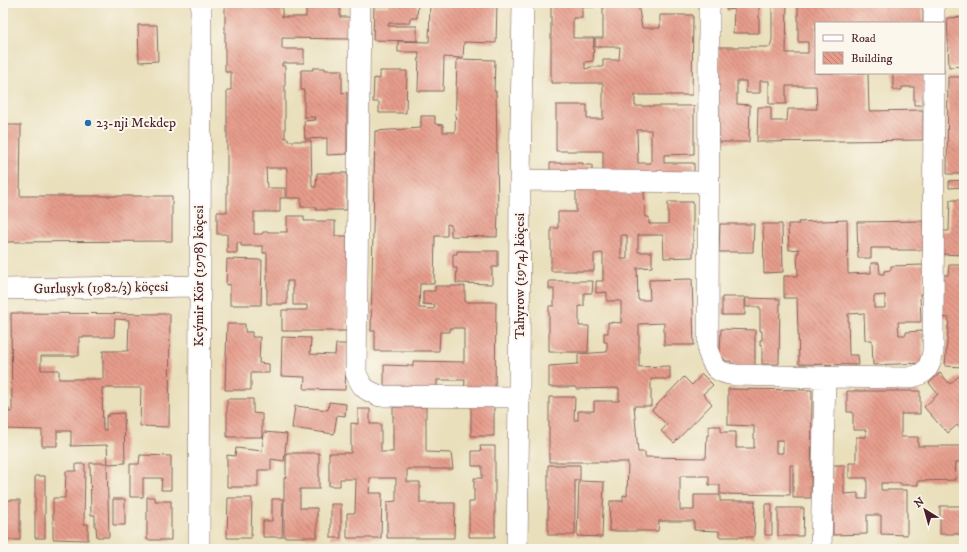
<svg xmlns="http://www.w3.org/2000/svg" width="967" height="552" font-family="'IM FELL DW Pica',serif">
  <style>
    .building { fill: url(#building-back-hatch); fill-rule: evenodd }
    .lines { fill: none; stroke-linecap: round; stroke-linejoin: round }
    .street-casing { stroke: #82625d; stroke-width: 22 }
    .street { stroke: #fff; stroke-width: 21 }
    .poi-dot { fill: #1f6fb2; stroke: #fbf7ec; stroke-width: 1.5 }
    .labels { text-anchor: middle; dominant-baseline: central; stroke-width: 4; stroke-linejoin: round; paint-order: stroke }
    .poi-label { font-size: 14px; fill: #4a1f2b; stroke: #fbf7ec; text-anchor: start }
    .street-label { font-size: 14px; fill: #4a1f2b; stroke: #fbf7ec }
  </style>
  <defs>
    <pattern id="building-back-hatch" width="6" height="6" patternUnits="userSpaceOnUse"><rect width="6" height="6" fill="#e69c8b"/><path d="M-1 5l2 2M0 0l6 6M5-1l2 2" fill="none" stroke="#bc7f72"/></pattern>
  </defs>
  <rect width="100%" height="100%" fill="#fbf7ec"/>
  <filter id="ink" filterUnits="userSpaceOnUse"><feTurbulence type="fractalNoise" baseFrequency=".025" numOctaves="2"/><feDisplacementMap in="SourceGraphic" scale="8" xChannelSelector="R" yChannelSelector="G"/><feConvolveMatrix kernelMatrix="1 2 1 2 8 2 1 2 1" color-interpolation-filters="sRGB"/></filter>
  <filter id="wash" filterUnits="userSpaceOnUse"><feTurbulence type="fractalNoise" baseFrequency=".012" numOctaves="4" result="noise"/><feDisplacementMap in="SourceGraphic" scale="16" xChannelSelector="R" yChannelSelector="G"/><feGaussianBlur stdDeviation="0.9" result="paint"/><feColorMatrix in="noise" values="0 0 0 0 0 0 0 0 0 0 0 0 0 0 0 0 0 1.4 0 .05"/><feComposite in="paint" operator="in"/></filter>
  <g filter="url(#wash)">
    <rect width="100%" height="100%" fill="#e9dfbb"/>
    <g id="blocks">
      <path class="building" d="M225,3H282V17H306V3H340V17H350V39L282,38V49H304V63H282V66H285V138H288V141H311L312,187H316L317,173H347V210H316V207H301V198H287V168H266L267,188H285V198H280V212H254V234H262L263,232H287V216H304V221H335V236H347V331H282V310H307V305H293V281H287V304H267V253H263V246H241V243H237V253H227V234H217V212H227V90H231V72H225Z
        M389,3H418L417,18H410V23H389L388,26H417V41L373,40L374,6H389Z
        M430,3H497L496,43L464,42L463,58L444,57L443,91H418L419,52H398V41L429,42Z
        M551,3H594L595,7H582V18H573V38H594L593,61L585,62V69L589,68V67H603V60H619L620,47H595V38H603V3H638L642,28H660V15H693L692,95H635V106H694V154L664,155V163H694V174H603V151H556V105H587V119H603V83H551ZM637,130H651V163H638Z
        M726,3H759V33H733L734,9L726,10Z
        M772,3H787L786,53H808V42H798V3H918L923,9V23H816V73H868L869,111L923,110V140L757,142L758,107H771V121H787L788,109H817L816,86H786V104H769V81H760V93H746V81H737V104L750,105L749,142H719V47H770L772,40Z
        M949,3H964V5L949,6Z
        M964,17V66L949,67L947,18Z
        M138,25H157L158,61L139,62Z
        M457,59L495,60L494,91H496L498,213L497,237L451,236V225L447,224V236H435L434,284H420L419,308L434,309L435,305L423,304V291H435V286H465V302H496L495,393H464L465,380H437V393L384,392V365L413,366V361L464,362V328H450V332H440L439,351H375V331H371L375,131L421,128V116H435V124L443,125V132H455Z
        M313,68H325V70H342V93L347,92V154L327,155V138L305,139L304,121L315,120L316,117H304V90H301V70H313Z
        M380,71H407L406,113H379V102H373L374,78L380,79Z
        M893,73H924L923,105H914V87H902V90H893Z
        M948,77H964V174H947Z
        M3,125H21L20,196H172V241L3,242Z
        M550,163H583V165H592V175H550Z
        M964,180V187L949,188V181Z
        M644,189L645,217H649V224H668V202H693V257L664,258L663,235H638V252H652V267L637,268L638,300H650L649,280L692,279L694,345H664V323L639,324V367L670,366V379H651V406H634L638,452H645V457L706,458L707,435H709V426H721V432H736V448H754V426L728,425V389L812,390L811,498H793V465H790V495L720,494V485H709V476H680V510H694V495H720V501H755L754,537H719V531L694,530V521H659L658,531H609L610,501H623V495L627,496L628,462H549V397H575L574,420H578V411H594V401H619V388L576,389V387H549V366L578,364V354L607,352V342H604V333H608V322L621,323V301H607V292L596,293V281H603V253L594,254V271H551V228H558V212H576V190ZM621,235H627V259H621ZM776,440H783V453H776Z
        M950,200H964V255L940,254V231H949Z
        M847,220L848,274L871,273V263H879L880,274H884V271L891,270V266L923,265L924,294H920L921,322H898L899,335H906V332L922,331L923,363L873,365L872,340H865L864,313L848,314L849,355H858L859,365L799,364L797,298H784V276H798L797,253H799V249L789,250L788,224H799L798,222ZM885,295V308H874V296Z
        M923,221L924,250H891L890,248H871V258H858L857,222Z
        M720,224H754L753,252H719Z
        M763,224H782L783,272L764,273Z
        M457,251H498V267H492V284L456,283L457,268H453V254H457Z
        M227,259L262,260L261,305H230V284L226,285Z
        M961,261L964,262V367L945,366L949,318L940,317L942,275H948L949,265H961Z
        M549,281H593L592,293H584V306H579V326H589L588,352H549V306H554V289H549Z
        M722,297H745V315H722Z
        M746,298L780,299L779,364H762V345H760V340H762V331H760V307H746Z
        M11,313L170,314L169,427L140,426L141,388H102L103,430H106V416H109V414L124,413L125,463L108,464L107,445L71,446V431H57V446H42V430L3,429V408L9,409V412H12ZM115,319L129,320L128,351H103V379H59V370H41V356H79V337H114Z
        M227,324H245V332H252V337H260L259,363L269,364V373H251V390H225Z
        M721,329L755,330V366H731V361H726L720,355Z
        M282,337L311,338L310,354L335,355L336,344H347L345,390L304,389L305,377L281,376Z
        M940,373L950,384L959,376L964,382V428L961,430L957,425L948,433L945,429L944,430L924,407L938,394L929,383Z
        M702,374L713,385L703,394L712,404L674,443L661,431L667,425L652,410L684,377L692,385Z
        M847,391H920V414H901V437H918V446H964V484H961V462H956L955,480L918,481V485H901V483H881V490H907V535L881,534V515H867V534L833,535V465H844V494L858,493V499H867V478H849V463H856V437H866V430H853V412H847Z
        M227,399H253V413L262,414V437H227Z
        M329,402L346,404L345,416L337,415L334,434L292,428L295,406L328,410Z
        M471,402H494V436H471Z
        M393,407H426V452L451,453L453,469H407V482H420V503H455L454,538H387V502L396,501V478H370L369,493H382L381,538H347V513H355L356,479H340V486H329V453H351V423L358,424V409H370V424H381V452H393Z
        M264,432L287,434L284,461L271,459V470H258V487H227V455L235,456L236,448L262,451Z
        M480,446H495V537H469V502H474V478H482V466H472V451H481Z
        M286,453H319V489H300V508H317V537H284V478L286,477Z
        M140,455L171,456V490H161L162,478H143V497H130V464H139Z
        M90,463H107L109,537H97L96,527H95V515H91Z
        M76,464H85L84,524H88V540L53,539V498H65L66,471H76Z
        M548,465H580V480H575V535H548Z
        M35,476H45V538H35Z
        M579,481L604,482L602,537L577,536Z
        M147,497H155V501H171V540H147Z
        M228,498H252L251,538H227Z
        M113,499H125V525H113Z
        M272,499H283L282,537H263V521H272Z
        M3,500H20V540H3Z
        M331,504H341V538H331Z
        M765,504H772V535H765Z
        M940,506H963V511H964V534H940Z
        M778,508H804L803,536H778Z"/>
    </g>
  </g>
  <g filter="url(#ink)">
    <use href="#blocks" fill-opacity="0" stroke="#82625d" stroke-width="1"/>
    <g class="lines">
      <g class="street-casing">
        <path id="street" d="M360,3L356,373C362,388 365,390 380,396L519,397
          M711,3L709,6V17L708,351C714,369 717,373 736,375L825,377L821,549
          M932,3L934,9V23
          M520,180L708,182
          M3,289L199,286
          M825,377L908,378C926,374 929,370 933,352L934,73
          M199,549L201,3
          M517,549L519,397L520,180L523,3"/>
      </g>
      <use href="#street" class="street"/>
    </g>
  </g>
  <circle class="poi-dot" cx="88" cy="123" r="4"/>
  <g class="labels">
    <g class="poi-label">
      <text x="96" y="123">23-nji Mekdep</text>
    </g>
    <g class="street-label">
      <text transform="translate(199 276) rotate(-90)">Keýmir Kör (1978) köçesi</text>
      <text transform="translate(520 276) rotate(-90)">Tahyrow (1974) köçesi</text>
      <text transform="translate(101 288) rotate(-1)">Gurluşyk (1982/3) köçesi</text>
    </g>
  </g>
  <rect width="967" height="552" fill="none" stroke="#fbf7ec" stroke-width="16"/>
  <rect x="815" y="22" width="130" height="52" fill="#fbf7ec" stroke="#b4a19f"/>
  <rect x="823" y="35" width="20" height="6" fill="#ffffff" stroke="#b4a19f"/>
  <text x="851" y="42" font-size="12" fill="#4a1f2b">Road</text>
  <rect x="823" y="52" width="20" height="12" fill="url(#building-back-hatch)" stroke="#b4a19f"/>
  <text x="851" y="62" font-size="12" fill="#4a1f2b">Building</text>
  <g transform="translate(925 510) rotate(323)" stroke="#fbf7ec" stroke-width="3" paint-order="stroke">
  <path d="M0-3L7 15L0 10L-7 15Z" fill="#4a1f2b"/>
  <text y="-6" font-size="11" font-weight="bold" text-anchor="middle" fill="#4a1f2b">N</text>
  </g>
</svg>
